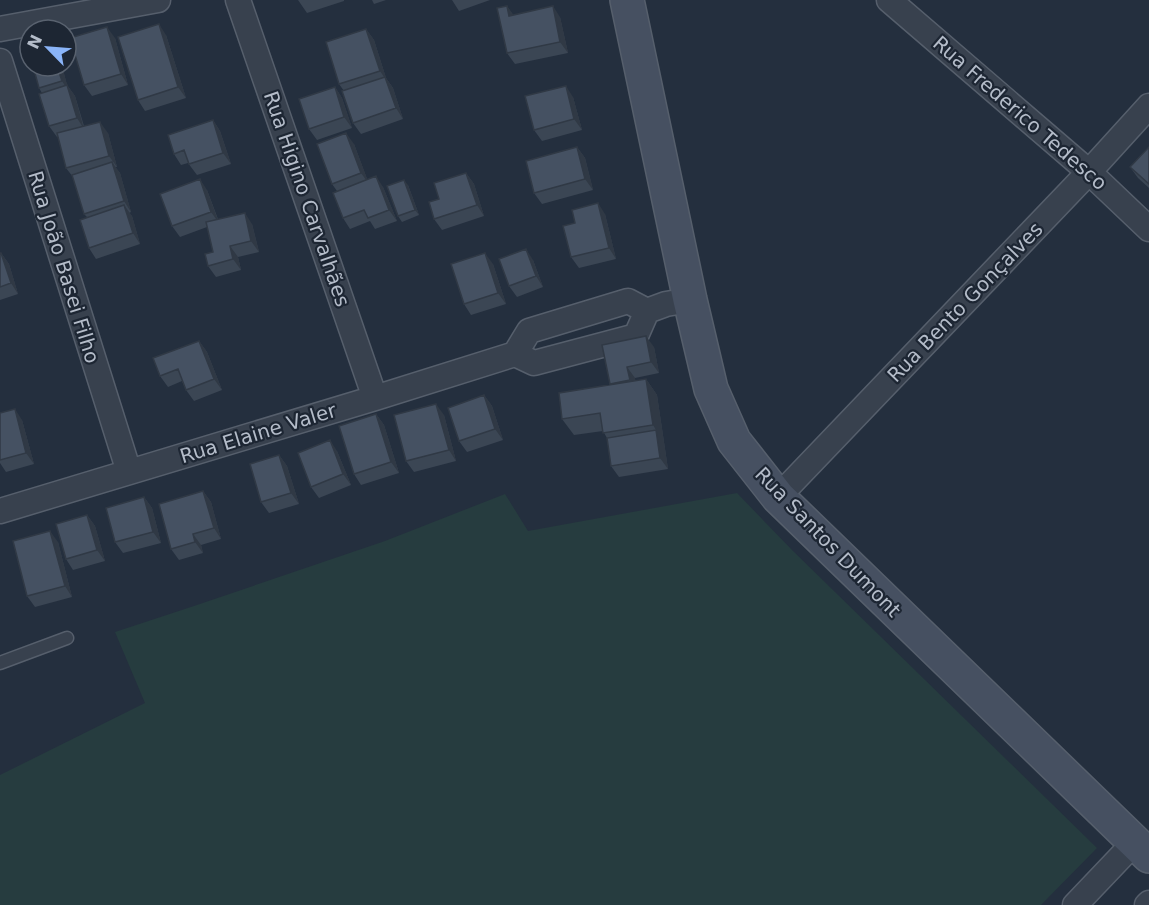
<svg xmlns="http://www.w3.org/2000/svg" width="1149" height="905" font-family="'DejaVu Sans',sans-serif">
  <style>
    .green { fill: #263c3f }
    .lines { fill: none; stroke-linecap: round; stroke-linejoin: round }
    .service-casing { stroke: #565f6c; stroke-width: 15 }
    .minor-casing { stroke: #565f6c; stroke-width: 27 }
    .secondary-casing { stroke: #565f6c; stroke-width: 36 }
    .service { stroke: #38414e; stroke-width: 12 }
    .minor { stroke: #38414e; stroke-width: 24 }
    .secondary { stroke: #465061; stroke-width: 33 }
    .wall { fill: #3b4654 }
    .shaded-wall { fill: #303945 }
    .building { fill: #455162; stroke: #303945; stroke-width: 1.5 }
    .labels { text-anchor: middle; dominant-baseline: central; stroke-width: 4.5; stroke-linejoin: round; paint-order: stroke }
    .street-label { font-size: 20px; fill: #b4bcc9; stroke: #1d2633 }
  </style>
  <rect width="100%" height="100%" fill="#242f3e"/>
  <path class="green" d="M737,493L792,550L1097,848L1041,905H0V775L145,703L115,632L194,606L385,541L505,494L528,531Z"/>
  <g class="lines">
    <g class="service-casing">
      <path id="service" d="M0,663L67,638"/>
    </g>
    <g class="minor-casing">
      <path id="minor" d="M238,0L375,398
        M889,0L1089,172L1149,229
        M0,29L158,0
        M0,61L129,472
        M515,354L534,363L636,336L647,311L666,304L690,300
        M778,497L1089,172L1149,106
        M0,511L375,398L515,354L529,331L628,301L647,311
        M1075,905L1135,842
        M1147,905L1149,903"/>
    </g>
    <g class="secondary-casing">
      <path id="secondary" d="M627,0L690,300L711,389L734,441L778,497L1149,856"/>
    </g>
    <use href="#service" class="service"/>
    <use href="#minor" class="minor"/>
    <use href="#secondary" class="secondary"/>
  </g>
  <path class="wall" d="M298,0H344V1L307,13Z
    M372,0H386L374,4Z
    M452,0H490L459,11Z
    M507,6L513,15L560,17L568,53L515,64L507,53Z
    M366,29L374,40L386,78L393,88L403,119L361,134L353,123L344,91L339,84Z
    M166,35L186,98L145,111L138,100Z
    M115,38L128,85L92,96L84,85Z
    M62,66L67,85L75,96L84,126L108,133L117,167H115L120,173L131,212L129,213L132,216L140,244L96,259L89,248L87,217L84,214L73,177L66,168L58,137H57L49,126L42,93L39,88Z
    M335,87L342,98L352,128L317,140L309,129Z
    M573,97L582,130L542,141L534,130Z
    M213,120L220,131L231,164L197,175L188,163L181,165L174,154Z
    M354,144L367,179L383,187L397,221L375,229L370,221L350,229L343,218L337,191L332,184Z
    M577,147L585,158L593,190L542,204L534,193Z
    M1149,147V188L1138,178L1130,167Z
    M466,173L474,184L484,216L442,230L434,219Z
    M408,185L419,215L402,222L398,216Z
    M207,190L218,219L252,224L259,252L238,257L241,270L216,277L208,266L213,252L207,227L180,237L172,226Z
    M605,214L616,259L579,268L571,257L575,223Z
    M0,253H1L9,264L18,294L0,300Z
    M533,260L543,287L517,297L509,286Z
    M493,264L506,304L471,315L464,304Z
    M199,341L207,352L222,390L194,401L186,390L182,381L168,387L160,376Z
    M602,345L654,347L659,373L635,378V381L646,379L657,395L668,469L619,477L611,466L607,438L603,431L574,435L562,419L610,385Z
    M484,395L492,406L503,440L467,452L459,441Z
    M0,413L22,420L34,464L6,472L0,463Z
    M376,414L384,425L399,473L361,485L354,474Z
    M444,415L456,461L414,472L406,461Z
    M337,451L351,485L319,498L311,487Z
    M279,455L287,466L299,504L269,513L261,502Z
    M203,491L211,502L221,539L201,545L203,553L179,560L171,549Z
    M144,497L152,508L161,543L123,553L115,542Z
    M87,515L95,526L105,561L73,570L66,559Z
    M58,542L72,597L35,607L27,596Z"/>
  <path class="shaded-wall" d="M507,6L515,17L509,16Z
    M553,6L560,17L568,53L560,42Z
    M159,24L166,35L186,98L178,87Z
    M107,27L115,38L128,85L121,74Z
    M366,29L374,40L386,78L393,88L403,119L396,108L386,80L380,71Z
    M57,66H62L69,92L62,81Z
    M67,85L75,96L84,129L77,118Z
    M566,86L573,97L582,130L574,119Z
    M335,87L342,98L352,128L344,117Z
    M213,120L220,131L231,164L223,153Z
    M100,122L108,133L117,167L109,156Z
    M346,133L354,144L369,184L361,173Z
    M577,147L585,158L593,190L585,179Z
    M112,162L120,173L131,212L124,201Z
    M466,173L474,184L484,216L477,205Z
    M376,176L383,187L397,221L389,210Z
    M200,179L207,190L219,223L211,212Z
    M404,180L408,185L419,215L415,210Z
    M598,203L605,214L616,259L609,248Z
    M124,205L132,216L140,244L133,233Z
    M245,213L252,224L259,252L251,241Z
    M230,246L238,257L241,270L233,259Z
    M526,249L533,260L543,287L536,276Z
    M1,253L9,264L18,294L11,283Z
    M485,253L493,264L506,304L498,293Z
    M646,336L654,347L659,373L651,362Z
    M199,341L207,352L222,390L214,379Z
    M627,367L635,378L637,391L630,380Z
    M646,379L657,395L668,469L660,458L656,430L653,425Z
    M484,395L492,406L503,440L495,429Z
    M436,404L444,415L456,461L449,450Z
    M15,409L22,420L34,464L26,453Z
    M376,414L384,425L399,473L391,462Z
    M330,440L337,451L351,485L343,474Z
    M279,455L287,466L299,504L291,493Z
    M203,491L211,502L221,539L214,528Z
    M144,497L152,508L161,543L153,532Z
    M87,515L95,526L105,561L97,550Z
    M50,531L58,542L72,597L65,586Z
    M193,534L201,545L203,553L195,542Z"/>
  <path class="building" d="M507,6L509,16L553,6L560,42L507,53L497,8Z
    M159,24L178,87L138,100L118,37Z
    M107,27L121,74L84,85L70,38Z
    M366,29L380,71L339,84L326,42Z
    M33,66H57L62,81L39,88Z
    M385,77L396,108L353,123L342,91Z
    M67,85L77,118L49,126L39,94Z
    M566,86L574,119L534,130L525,96Z
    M335,87L344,117L309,129L299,99Z
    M213,120L223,153L189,164L184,150L174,154L168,135Z
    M100,122L109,156L66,168L57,133Z
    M346,133L361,173L332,184L317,144Z
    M577,147L585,179L534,193L526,161Z
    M1149,147V184L1130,167Z
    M112,162L124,201L84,214L72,175Z
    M466,173L477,205L434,219L429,202L439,199L434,183Z
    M376,176L389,210L368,218L364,210L343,218L333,193Z
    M200,179L211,212L172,226L160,194Z
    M404,180L415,210L398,216L387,186Z
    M598,203L609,248L571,257L563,226L575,223L572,210Z
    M124,205L133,233L89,248L80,220Z
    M245,213L251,241L230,246L233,259L208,266L205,254L213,252L206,222Z
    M526,249L536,276L509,286L499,259Z
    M0,253H1L11,283L0,287Z
    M485,253L498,293L464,304L451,264Z
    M646,336L651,362L627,367L630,380L610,384L602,345Z
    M199,341L214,379L186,390L178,369L160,376L153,358Z
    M646,379L653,425L603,433L600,413L562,419L559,393Z
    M484,395L495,429L459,441L448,408Z
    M436,404L449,450L406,461L394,415Z
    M15,409L26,453L0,460V413Z
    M376,414L391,462L354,474L339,426Z
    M656,430L660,458L611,466L607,438Z
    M330,440L343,474L311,487L298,453Z
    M279,455L291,493L261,502L250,464Z
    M203,491L214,528L193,534L195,542L171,549L159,504Z
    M144,497L153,532L115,542L106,508Z
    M87,515L97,550L66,559L56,524Z
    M50,531L65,586L27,596L13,541Z"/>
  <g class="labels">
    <g class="street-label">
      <text transform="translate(1020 113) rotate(41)">Rua Frederico Tedesco</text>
      <text transform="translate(307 199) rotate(71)">Rua Higino Carvalhães</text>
      <text transform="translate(64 267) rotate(73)">Rua João Basei Filho</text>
      <text transform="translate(965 302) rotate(-46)">Rua Bento Gonçalves</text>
      <text transform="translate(258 433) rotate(-17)">Rua Elaine Valer</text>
      <text transform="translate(828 542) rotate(46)">Rua Santos Dumont</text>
    </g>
  </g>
  <g transform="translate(48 48) rotate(295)"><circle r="28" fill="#1d2633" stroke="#59626f" stroke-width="1.5"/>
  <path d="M0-4.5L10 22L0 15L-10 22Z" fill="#8ab4f8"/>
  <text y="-9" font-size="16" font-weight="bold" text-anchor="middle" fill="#b4bcc9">N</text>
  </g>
</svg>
